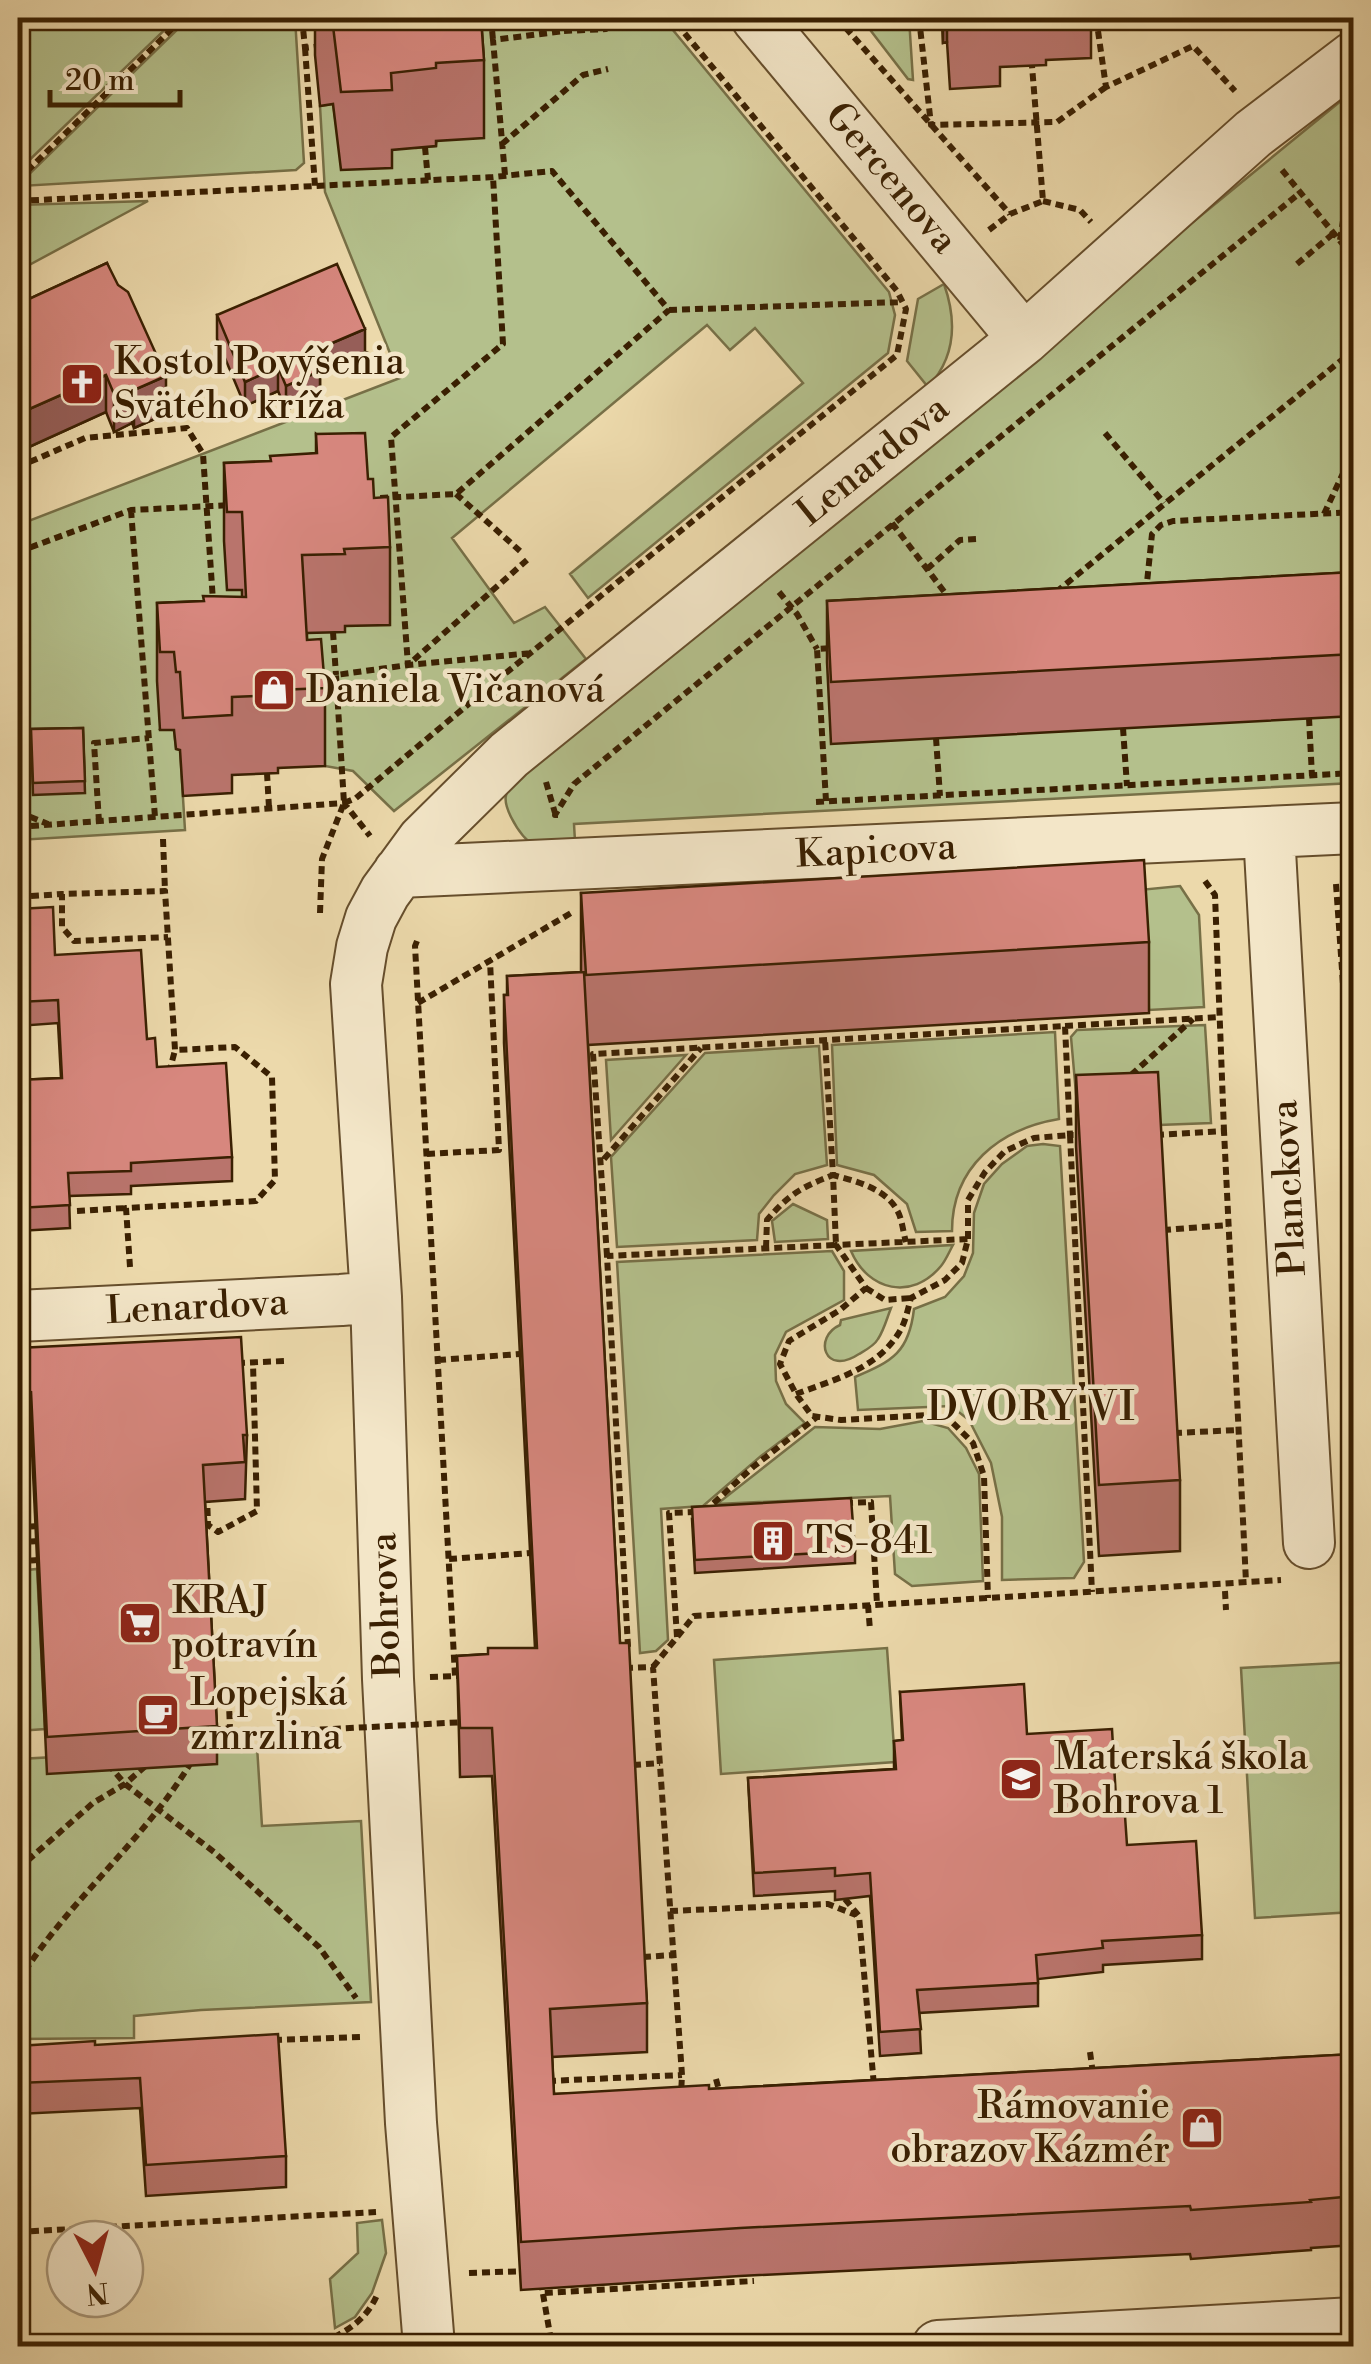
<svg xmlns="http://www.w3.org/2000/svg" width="1371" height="2364" font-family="'Libre Bodoni',serif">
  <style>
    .green { fill: #b4c08c; stroke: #777047; stroke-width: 2.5 }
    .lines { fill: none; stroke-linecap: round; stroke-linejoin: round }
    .minor-casing { stroke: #664e2c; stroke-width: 54 }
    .path { stroke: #3a2002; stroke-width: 6; stroke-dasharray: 8 5; stroke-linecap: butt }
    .minor { stroke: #f3e6c8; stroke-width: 50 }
    .path-bridge { stroke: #3a2002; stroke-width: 6; stroke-dasharray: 8 5; stroke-linecap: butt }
    .wall { fill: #b9746c; stroke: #3a2002; stroke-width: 2.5 }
    .shaded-wall { fill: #965e58; stroke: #3a2002; stroke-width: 2.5 }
    .building { fill: #d7877e; stroke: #3a2002; stroke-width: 2.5 }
    .labels { text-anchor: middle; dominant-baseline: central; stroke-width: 9; stroke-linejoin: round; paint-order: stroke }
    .street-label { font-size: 38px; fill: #3a2002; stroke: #f3e6c8 }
    .poi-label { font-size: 38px; fill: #3a2002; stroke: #f3e6c8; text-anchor: start }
    .neighbourhood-label { font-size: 40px; letter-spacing: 2.5px; fill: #3a2002; stroke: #f3e6c8 }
  </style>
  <rect width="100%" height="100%" fill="#ecd9ab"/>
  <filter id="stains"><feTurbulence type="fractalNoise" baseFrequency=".002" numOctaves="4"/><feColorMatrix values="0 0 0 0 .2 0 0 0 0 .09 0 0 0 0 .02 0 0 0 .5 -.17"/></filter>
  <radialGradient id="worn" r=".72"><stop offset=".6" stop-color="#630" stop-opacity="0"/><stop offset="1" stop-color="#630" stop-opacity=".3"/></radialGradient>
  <path class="green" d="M18,18H177L18,171Z
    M189,18H295L304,163L296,170L21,186L23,180Z
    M458,18H663L889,292L895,315L888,353L588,598L570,574L803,383L755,328L730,350L707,325L452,538L514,623L545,607L586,659L394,811L353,771L325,766L321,717L298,625H390L242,590L243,608L160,729L174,730L176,749L180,750L185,830L18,840V525L400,378L325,192L320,106L333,104L336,124L416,148L436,146Z
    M861,18H909L913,80L908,79Z
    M1353,91V783L574,824L576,859C542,852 527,849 511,817C503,801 504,794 513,779Z
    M148,201L18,271V205Z
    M944,284C957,321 956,357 928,387L907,361L918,299Z
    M1180,886L1199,915L1204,1007L1149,1010L1146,929L1139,890Z
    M1205,1025L1211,1123L1079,1128L1071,1037L1077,1030Z
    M1055,1032L1059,1119C999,1129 952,1167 952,1231L916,1232L907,1204L874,1175L837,1165L832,1045Z
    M819,1046L827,1165L795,1174L774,1195L759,1214L757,1240L617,1247L611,1157L705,1053Z
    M686,1055L611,1140L606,1060Z
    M1043,1144L1060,1146L1084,1562L1074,1578L1002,1580V1517L991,1463L969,1420L951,1406L858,1410L855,1377C893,1361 909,1352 914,1309L945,1297L964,1276L973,1253L974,1213L984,1184L1002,1164L1027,1146Z
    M793,1204L827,1220L828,1239L775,1242L772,1221Z
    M953,1245C949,1252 946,1260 941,1266C912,1301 868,1291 851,1251Z
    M832,1251L844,1271V1300L786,1332L775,1355L776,1381L786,1404L805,1423L761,1456L703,1506L661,1509L668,1640L656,1651L640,1653L617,1262Z
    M891,1308C887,1318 884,1330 878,1339C874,1346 866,1350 859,1354C824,1377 813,1337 840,1325L841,1320Z
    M923,1421L948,1428L966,1448L979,1474L983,1581L912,1586L895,1574L890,1496L717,1504L815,1427L880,1429Z
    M37,1569L45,1729L18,1731V1571Z
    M887,1648L895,1762L721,1774L714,1660Z
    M1353,1662V1912L1255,1918L1241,1668Z
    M257,1746L262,1826L361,1821L371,2002L201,2010L134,2016V2038L18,2039L19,1759Z
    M382,2220L386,2253L372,2293L355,2317L335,2328L330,2279L358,2253L357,2223Z"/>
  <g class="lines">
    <g class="minor-casing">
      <path id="minor" d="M757,18L1024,339
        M1269,833L1309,1543
        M399,872L1354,828
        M18,1316L341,1300L376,1297
        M429,2346L411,2123L388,1679L376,1297L356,984L362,947L371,918L385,892L423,840L509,755L1024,339L1253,134L1354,57
        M938,2346L1354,2323"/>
    </g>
    <path class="path" d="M302,18L305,48L321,46
      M491,18L493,40
      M564,18V31L606,29L619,18
      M837,18L1010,214
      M919,18L931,125L1057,122L1106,87
      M1098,18V31L1106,87L1193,46L1235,91
      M305,48L315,186
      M502,144L583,75L608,69
      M425,147L428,180
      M1282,170L1354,258
      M505,175L493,40L564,31
      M1350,176L1354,161
      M18,180L183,18
      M18,201L493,177L552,171L669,310L456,494L380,498
      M1043,201L1080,210L1091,222
      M989,230L1010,214L1043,201L1032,66
      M1340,240L1350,176H1354
      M1297,264L1334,233
      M669,310L902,302
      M1105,433L1164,503
      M18,467L85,438L187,428L203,454L213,601
      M456,494L520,551
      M131,510L155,817
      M1324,514L1345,469L1354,462
      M892,523L949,598
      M18,552L131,510L233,505
      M527,560L408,665L531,653
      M927,569L960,540L976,539
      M779,592L797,614L817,649
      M1056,592L1354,350
      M1146,592L1152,534L1161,525L1173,521L1354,512
      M333,632L336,675
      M1309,718L1312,776
      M1123,728L1127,786
      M936,738L940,796
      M267,773L269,808
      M546,782L555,813
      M826,801L817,649L834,648
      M816,802L1354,773
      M344,803L356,798L501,677L897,355L906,309L897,291L672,18
      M18,812L48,824
      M558,815H555L574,784L1301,192
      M99,822L94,743L149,738
      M18,827L344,803L370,836
      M163,839L165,891
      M1205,881L1215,895L1224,1131
      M1336,884L1354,1141
      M18,897L62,894
      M320,913L322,859L344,803L336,675L408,665L391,437L503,344L493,177
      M417,941L415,946L455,1676
      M418,1003L571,913
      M1065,1026L1220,1017
      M169,1073L175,1050
      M1131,1075L1193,1019
      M1156,1135L1224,1131L1246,1582
      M427,1154L499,1150L490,961
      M604,1159L701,1048
      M77,1211L126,1208
      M1163,1230L1228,1225
      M968,1239V1200L985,1172L1005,1151L1034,1138L1070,1135L1092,1592
      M766,1248L767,1220C789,1194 802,1187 833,1175L825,1039
      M607,1256L593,1054L1065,1026L1070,1135H1084
      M130,1267L126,1208L256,1201L275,1180L272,1077L235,1047L175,1050L165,891L62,894V927L74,941L168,937
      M866,1288L885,1300L911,1298
      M438,1360L520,1354
      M237,1363L285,1361
      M796,1394C836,1379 880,1368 901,1329C906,1320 908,1308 911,1298L945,1280L962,1263L968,1239L836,1245L866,1288L840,1310L789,1341L780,1364L796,1394L812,1416L841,1420L929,1415L950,1420L973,1443L984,1476L988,1598
      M1174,1433L1239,1430
      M207,1495L208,1525L218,1532L257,1511L253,1363
      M845,1503L871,1502L877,1604
      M704,1512L753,1467L817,1417
      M18,1527L40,1526V1529
      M18,1542L41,1541
      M449,1559L531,1553
      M18,1561L41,1560
      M1225,1591L1226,1610
      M868,1605L870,1630
      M677,1637L669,1513L697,1512
      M628,1647L607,1256L836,1245L833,1175C855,1181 885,1188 897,1210C902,1218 903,1232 906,1242
      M653,1667L694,1616L1281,1580
      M625,1668L653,1667L682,2075L681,2095
      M430,1677L458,1676
      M213,1730L230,1728L229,1705
      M108,1764L125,1784L214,1852L319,1947L356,1998
      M633,1765L660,1763
      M18,1869L93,1803L125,1784L149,1763
      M845,1899L859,1916L874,2086
      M670,1911L828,1904L856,1915
      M643,1957L673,1955
      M18,1982C67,1901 145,1841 193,1759
      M274,2040L361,2037
      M1090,2052L1093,2074
      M716,2079L720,2094
      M548,2081L682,2075
      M18,2232L376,2212
      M469,2273L527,2271
      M541,2282L543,2293L754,2281
      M543,2294L552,2346
      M310,2346H317C343,2333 365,2323 377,2295"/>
    <use href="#minor" class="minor"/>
    <path class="path-bridge" d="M216,1735L466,1722"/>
  </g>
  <path class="wall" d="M315,18H481L484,60V138L436,141V146L392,150V168L341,170L333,104L320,106L315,55Z
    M926,18H1091V58L1046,60V65L1000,67V86L950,89L947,42L943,43L942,23L927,24Z
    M107,263L166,414L134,428L132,423L114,432L106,412L18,452V304Z
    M217,315L365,352L320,372V395L286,410L278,391L245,406L217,339Z
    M316,434L368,479L390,547V625L345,626V632L307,633V640L325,688V766L278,768V773L232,775V793L183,796L180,750L176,749L174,730H160L157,681V603L203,601L242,597V590H227L224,541V463L270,461L316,453Z
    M1354,572V716L831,744L827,662V601Z
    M83,728L85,793L33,795L31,729Z
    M581,893L1149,942V1013L588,1045L620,1643L647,2003V2052L552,2057L554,2094L709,2089L1354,2054V2245L1311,2248V2250L1191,2259L1190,2254L740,2276L521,2290L492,1776L460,1777L457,1656L488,1654L535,1648L504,1043V995H507V976L581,972Z
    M18,909L55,955L147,1039L157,1067L232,1157V1181L131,1186V1194L69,1196L70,1228L18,1231V1080L61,1078L58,1023L18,1026Z
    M1076,1075L1180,1480V1551L1099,1556L1076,1146Z
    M18,1348L247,1435L245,1499L205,1502L217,1726V1764L47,1774L31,1429L18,1482Z
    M692,1519L855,1551V1563L695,1573Z
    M900,1692L1027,1734L1117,1816L1127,1845L1202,1935V1959L1103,1965V1972L1038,1979V2006L919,2013L921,2053L880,2056L870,1896L835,1900V1891L754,1896L748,1778L894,1769V1741L902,1740Z
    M95,2045L286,2156V2187L146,2196L140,2108L18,2114V2046Z"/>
  <path class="shaded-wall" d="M943,18H947V42L943,43Z
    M365,329V352L320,372V395L286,410V386L311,352Z
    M278,367V391L245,406V382Z
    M106,375V412L18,452V414Z
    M166,376V414L134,428V390Z
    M132,386V423L114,432V394Z
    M31,1391V1429L18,1482V1445Z"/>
  <path class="building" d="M319,18H481L484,60L436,63V68L391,73L392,90L341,92L333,26L320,28Z
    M107,263L118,285L128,292L166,376L134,390L132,386L114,394L106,375L18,414V304Z
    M337,264L365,329L311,352L320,371L286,386L278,367L245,382L217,315Z
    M365,433L368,479H373L374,498L388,497L390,547L344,549L345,554L302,555L307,640L321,639L325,688L278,690V695L232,697V715L183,718L180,672H176L174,652H160L157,603L204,601L203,596L246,597L242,512H227L224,463L271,461L270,456L317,453L316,434Z
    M1354,572V654L831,682L827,601Z
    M83,728L85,781L33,783L31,729Z
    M1144,860L1149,942L586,975L581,893Z
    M53,907L55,955L141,950L147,1039L155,1038L157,1067L226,1063L232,1157L131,1163V1171L68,1173L70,1205L18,1208V1080L62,1078L58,1000L18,1002V909Z
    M584,972L620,1643H629L647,2003L550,2009L554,2094L709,2085V2089L1354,2054V2196L1310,2200L1311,2202L1191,2210L1190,2206L740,2228L521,2242L492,1728H460L457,1656L488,1654V1648H537L504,995H508L507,976Z
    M1158,1072L1180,1480L1099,1485L1076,1075Z
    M241,1337L247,1435H243L245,1462L203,1465L217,1726L47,1737L31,1391L18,1445V1348Z
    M851,1498L855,1551L695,1560L692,1507Z
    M1024,1684L1027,1734L1112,1729L1117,1816H1125L1127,1845L1196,1841L1202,1935L1102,1941L1103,1948L1036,1955L1038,1983L917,1990L921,2029L880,2032L870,1873L835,1876V1868L754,1873L748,1778L896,1769L894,1741L903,1740L900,1692Z
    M278,2034L286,2156L146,2165L140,2078L18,2083V2046L95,2041V2045Z"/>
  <defs>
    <g id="church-square" transform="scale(2.25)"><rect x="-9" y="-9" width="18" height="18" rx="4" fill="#8f2418" stroke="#f3e6c8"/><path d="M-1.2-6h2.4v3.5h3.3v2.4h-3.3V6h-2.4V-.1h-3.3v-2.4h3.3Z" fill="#fff"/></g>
    <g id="shop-square" transform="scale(2.25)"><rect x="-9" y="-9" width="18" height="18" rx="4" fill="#8f2418" stroke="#f3e6c8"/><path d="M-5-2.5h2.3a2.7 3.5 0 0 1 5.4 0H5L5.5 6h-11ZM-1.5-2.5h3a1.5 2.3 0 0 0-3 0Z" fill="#fff"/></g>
    <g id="building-square" transform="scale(2.25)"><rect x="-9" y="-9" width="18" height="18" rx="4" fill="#8f2418" stroke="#f3e6c8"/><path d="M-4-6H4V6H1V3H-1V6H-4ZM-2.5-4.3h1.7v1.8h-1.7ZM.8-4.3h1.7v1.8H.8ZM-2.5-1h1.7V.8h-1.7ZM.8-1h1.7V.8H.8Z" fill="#fff"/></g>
    <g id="supermarket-square" transform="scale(2.25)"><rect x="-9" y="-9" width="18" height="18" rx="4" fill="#8f2418" stroke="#f3e6c8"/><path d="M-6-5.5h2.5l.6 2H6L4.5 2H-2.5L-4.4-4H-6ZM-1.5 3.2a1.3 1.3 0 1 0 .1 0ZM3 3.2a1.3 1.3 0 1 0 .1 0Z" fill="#fff"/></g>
    <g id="cafe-square" transform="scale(2.25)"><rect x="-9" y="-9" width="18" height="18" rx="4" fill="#8f2418" stroke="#f3e6c8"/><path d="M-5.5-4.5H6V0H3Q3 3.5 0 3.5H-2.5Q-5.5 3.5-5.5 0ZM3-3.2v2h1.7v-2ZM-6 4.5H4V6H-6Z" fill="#fff"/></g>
    <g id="school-square" transform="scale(2.25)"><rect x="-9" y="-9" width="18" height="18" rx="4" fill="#8f2418" stroke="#f3e6c8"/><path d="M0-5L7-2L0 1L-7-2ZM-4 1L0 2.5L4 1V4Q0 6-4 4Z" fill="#fff"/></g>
  </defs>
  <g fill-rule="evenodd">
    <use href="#church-square" x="82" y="384"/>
    <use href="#shop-square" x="274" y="690"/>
    <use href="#building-square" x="773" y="1541"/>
    <use href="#supermarket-square" x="140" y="1623"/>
    <use href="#cafe-square" x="158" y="1715"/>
    <use href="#school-square" x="1021" y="1779"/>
    <use href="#shop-square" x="1202" y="2128"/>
  </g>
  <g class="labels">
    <g class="street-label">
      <text transform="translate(891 178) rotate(50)">Gercenova</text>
      <text transform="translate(873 461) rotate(-39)">Lenardova</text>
      <text transform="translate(876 851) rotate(-3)">Kapicova</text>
      <text transform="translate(1289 1188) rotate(-93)">Planckova</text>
      <text transform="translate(197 1307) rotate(-3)">Lenardova</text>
      <text transform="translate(386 1605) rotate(-92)">Bohrova</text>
    </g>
    <g class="poi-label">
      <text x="114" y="362">Kostol Povýšenia<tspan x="114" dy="44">Svätého kríža</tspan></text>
      <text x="306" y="690">Daniela Vičanová</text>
      <text x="806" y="1541">TS-841</text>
      <text x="172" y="1601">KRAJ<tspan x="172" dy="44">potravín</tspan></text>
      <text x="190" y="1693">Lopejská<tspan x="190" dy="44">zmrzlina</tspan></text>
      <text x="1054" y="1757">Materská škola<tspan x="1054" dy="44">Bohrova 1</tspan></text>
      <text x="1170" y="2106" text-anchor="end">Rámovanie<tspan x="1170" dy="44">obrazov Kázmér</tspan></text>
    </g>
    <g class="neighbourhood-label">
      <text x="1032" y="1408">DVORY VI</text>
    </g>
  </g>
  <rect width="1371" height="2364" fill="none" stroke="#ecd9ab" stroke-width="60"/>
  <rect x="20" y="20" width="1331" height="2324" fill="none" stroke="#3a2002" stroke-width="5"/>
  <rect x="30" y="30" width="1311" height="2304" fill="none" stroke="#3a2002" stroke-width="2.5"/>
  <g transform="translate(95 2269) rotate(174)"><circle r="48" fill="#f3e6c8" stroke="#a99779" stroke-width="2.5"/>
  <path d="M0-8L18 38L0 25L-18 38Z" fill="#8f2418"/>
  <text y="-15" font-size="28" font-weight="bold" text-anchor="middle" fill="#3a2002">N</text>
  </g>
  <path d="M50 90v15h130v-15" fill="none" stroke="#3a2002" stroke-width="5"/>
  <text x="65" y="90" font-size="30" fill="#3a2002" stroke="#f3e6c8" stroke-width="8" paint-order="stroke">20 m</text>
  <rect width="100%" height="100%" filter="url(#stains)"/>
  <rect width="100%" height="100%" fill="url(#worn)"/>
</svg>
